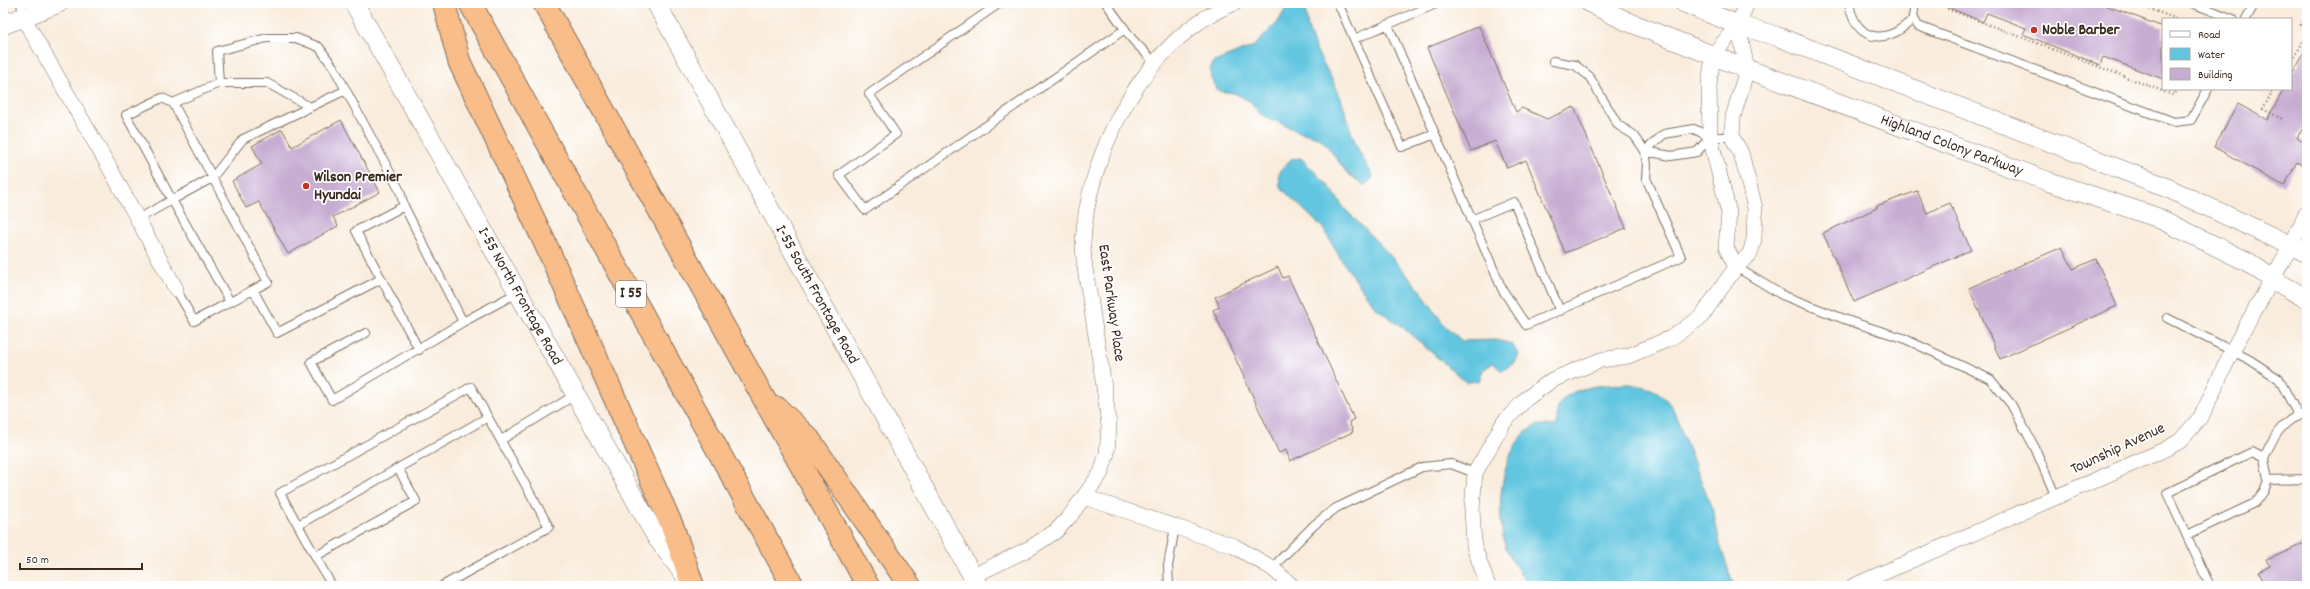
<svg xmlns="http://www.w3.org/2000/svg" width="2310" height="589" font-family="Dekko,sans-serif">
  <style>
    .water { fill: #62c6e0; stroke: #4e787f }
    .building { fill: #c8add3 }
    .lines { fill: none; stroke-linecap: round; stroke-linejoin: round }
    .service-casing { stroke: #7e6e60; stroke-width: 10 }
    .minor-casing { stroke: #7e6e60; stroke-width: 16 }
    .tertiary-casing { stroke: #7e6e60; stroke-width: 20 }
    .motorway-casing { stroke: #7e6e60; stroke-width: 24 }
    .path { stroke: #7e6e60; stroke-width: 2.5; stroke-dasharray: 1 3; stroke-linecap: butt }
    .service { stroke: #fff; stroke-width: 8 }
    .minor { stroke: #fff; stroke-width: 15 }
    .tertiary { stroke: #fff; stroke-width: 19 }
    .motorway { stroke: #f8bd89; stroke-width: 22 }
    .poi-dot { fill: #c8321e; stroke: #fff; stroke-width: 1.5 }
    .labels { text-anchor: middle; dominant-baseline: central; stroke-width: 3.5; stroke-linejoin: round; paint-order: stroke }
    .shield { fill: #fff; stroke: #766a62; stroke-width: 1 }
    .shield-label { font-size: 15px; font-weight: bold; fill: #3b2a1e }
    .poi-label { font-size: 16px; font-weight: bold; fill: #3b2a1e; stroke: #fff; text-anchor: start }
    .street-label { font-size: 16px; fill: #3b2a1e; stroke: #fff }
  </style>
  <rect width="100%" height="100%" fill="#fff"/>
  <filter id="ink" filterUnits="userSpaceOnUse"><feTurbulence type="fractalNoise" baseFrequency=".025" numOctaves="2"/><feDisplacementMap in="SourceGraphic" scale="8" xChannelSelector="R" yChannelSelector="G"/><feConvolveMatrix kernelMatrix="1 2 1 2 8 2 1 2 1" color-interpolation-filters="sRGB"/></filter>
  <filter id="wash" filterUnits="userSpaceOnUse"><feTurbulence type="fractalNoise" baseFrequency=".012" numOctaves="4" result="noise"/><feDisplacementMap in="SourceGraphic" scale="16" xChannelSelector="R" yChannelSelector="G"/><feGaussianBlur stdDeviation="0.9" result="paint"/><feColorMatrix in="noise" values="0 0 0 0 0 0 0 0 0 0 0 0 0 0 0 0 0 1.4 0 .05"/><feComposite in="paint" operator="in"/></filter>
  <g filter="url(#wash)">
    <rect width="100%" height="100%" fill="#f9ecdc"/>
    <path class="water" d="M1289,3H1306C1304,35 1320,56 1334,83C1345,103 1348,126 1357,147C1362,158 1369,167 1373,178L1366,184L1364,185L1347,173L1325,143L1318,137L1300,132L1260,114L1251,102L1234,93L1219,91C1211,81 1208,75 1212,63L1254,46L1278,22Z
      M1301,158L1330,187L1344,208L1387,252L1419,289L1445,326L1462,341L1496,340L1512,344L1519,355L1515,363L1502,371L1493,363L1483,370L1479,381L1466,382L1402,327L1375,307L1342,261L1323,228L1280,187L1279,174L1282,169L1291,159Z
      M1630,384C1653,388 1660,390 1673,409L1714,514L1720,545L1734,586H1531C1521,575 1509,559 1505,545C1495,512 1500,447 1533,427C1540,423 1550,426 1557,426C1558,421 1556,413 1558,407C1567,384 1610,385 1630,384Z"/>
    <g id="blocks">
      <path class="building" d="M1938,3H2100L2163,27V79L2103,57L2100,65L2023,34L2026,28L1987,13L1983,22Z
        M1479,26L1516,112L1522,108L1547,119L1574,107L1626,228L1565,253L1526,160L1507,168L1495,141L1471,151L1427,48Z
        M2307,48V121L2297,138L2307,144V155L2301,165L2297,162L2284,186L2214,147L2238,104L2267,120L2284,89H2291V77Z
        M341,120L380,192L333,217L338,226L288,254L259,202L246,208L232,181L262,164L252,146L282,129L292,147Z
        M1917,191L1927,213L1950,203L1971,250L1854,302L1823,233L1877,208L1876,206Z
        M2062,247L2073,269L2096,259L2117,306L2000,359L1969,288Z
        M1278,267L1283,278L1288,276L1354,419L1349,422L1353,432L1290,461L1286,450L1279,453L1213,310L1220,307L1215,297Z
        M2307,542V586H2265L2259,572L2270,566L2267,560Z"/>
    </g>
  </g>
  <g filter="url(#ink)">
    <use href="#blocks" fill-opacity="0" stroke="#7e6e60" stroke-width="1"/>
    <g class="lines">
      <g class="service-casing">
        <path id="service" d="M21,3L23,17
          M1000,3L869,94L896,134L839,175L865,210L1125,29
          M1106,3L1132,39L1155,63
          M1338,3L1402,147L1435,134
          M1849,3C1853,28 1869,45 1896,32C1902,29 1908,23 1914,19
          M1915,3L1913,17L1918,26L2174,122L2191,120L2208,89
          M2192,3L2233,19
          M2246,19L2255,3
          M1388,25L1502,289L1526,325L1681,257L1646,178L1647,165L1645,151L1634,135L1618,125L1589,76L1575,65L1553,61
          M1354,39L1438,3
          M219,83H267L310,107
          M173,103L268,282L194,321L176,289
          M1645,151L1664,134L1694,129L1710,137H1732
          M1645,151L1671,156L1697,152L1710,137
          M138,219L172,200L126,115L162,98L173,103L219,83L217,51L267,38H296L319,47L334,68L400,191L404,206
          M1471,220L1514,202L1560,311
          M1736,267L1782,295L1852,322L1903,338L1990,379L2011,404L2035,448L2056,497
          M253,290L277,333L381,279
          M230,302L172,200L212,178L243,139L346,90
          M2167,318L2250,360L2279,379L2298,415
          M366,333L311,362L332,400L463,322L517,293
          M419,350L356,231L404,206L463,322
          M501,440L575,395
          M2264,458L2268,480L2307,479
          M298,525L488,417
          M2187,535L2255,503L2264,491L2268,480
          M316,556L416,501L398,468
          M1272,568L1314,525L1336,508L1422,467L1451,464L1475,473
          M332,586L280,493L471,387L549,527L442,586
          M1169,586L1168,566L1175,527
          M2210,586L2167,493L2252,452L2264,458C2272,439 2284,416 2307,414"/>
      </g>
      <g class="minor-casing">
        <path id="minor" d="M23,17L108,165L176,289
          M1736,267L1726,247L1729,213L1710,137L1709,85L1713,55L1738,25L1747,3
          M1084,497L1234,546L1272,568L1292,586
          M973,576L1030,548L1056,531L1070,516L1101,473L1107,453L1109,427C1105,386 1097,345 1091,304C1088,285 1083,264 1083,244C1086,154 1147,36 1235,3
          M1488,586L1474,546L1472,509L1475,473L1504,422L1526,399L1552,380L1601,360L1628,356L1671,338L1701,317L1736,267L1750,254L1754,239L1755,208L1741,153L1732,137L1733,117L1747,69L1738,25
          M1853,586L2166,449L2180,441L2201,417L2232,351L2292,244L2307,212"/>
      </g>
      <g class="tertiary-casing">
        <g id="tertiary">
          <path id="s1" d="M354,3L657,538L687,578"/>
          <path id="s2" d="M656,3L978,586"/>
          <path id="s3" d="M1590,3L1626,21L1747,69L2047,181L2156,217L2248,262L2272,279L2307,299"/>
          <path d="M1684,3L1738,25L1776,36L2161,185L2307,253"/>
          <path d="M3,25L59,3"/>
        </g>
      </g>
      <g class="motorway-casing">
        <path id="motorway" d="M444,3L459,61L545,243L673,528L693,586
          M470,3L793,586
          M544,3L868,586
          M777,408L809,439L910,586"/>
      </g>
      <path class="path" d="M1947,3L1945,8L2173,95L2177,89
        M2134,3L2177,19
        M1885,7L1887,3
        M2307,14L2301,25L2307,29
        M2291,64L2307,34
        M2268,89L2272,92L2263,109L2282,119"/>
      <use href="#service" class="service"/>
      <use href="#minor" class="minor"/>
      <use href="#tertiary" class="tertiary"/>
      <use href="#motorway" class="motorway"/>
    </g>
  </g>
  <g class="poi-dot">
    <circle cx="2034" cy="30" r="4"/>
    <circle cx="306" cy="186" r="4"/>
  </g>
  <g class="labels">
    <rect class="shield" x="616" y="281" width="30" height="26" rx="3"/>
    <g class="shield-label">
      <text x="631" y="294">I 55</text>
    </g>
    <g class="poi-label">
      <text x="2042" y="30">Noble Barber</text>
      <text x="314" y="177">Wilson Premier<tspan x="314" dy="18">Hyundai</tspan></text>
    </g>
    <g class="street-label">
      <text stroke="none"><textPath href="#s3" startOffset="389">Highland Colony Parkway</textPath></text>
      <text stroke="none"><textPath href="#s2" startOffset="333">I-55 South Frontage Road</textPath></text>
      <text stroke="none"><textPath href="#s1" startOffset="337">I-55 North Frontage Road</textPath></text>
      <text transform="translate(1111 303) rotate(82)">East Parkway Place</text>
      <text transform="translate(2118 449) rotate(-25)">Township Avenue</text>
    </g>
  </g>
  <rect width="2310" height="589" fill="none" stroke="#fff" stroke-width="16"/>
  <rect x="2162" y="18" width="130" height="72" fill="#ffffff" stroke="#b1aaa5"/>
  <rect x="2170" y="31" width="20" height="6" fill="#ffffff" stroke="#b1aaa5"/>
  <text x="2198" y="38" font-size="12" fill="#3b2a1e">Road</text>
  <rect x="2170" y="48" width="20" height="12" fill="#62c6e0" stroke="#b1aaa5"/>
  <text x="2198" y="58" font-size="12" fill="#3b2a1e">Water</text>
  <rect x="2170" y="68" width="20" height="12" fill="#c8add3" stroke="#b1aaa5"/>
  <text x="2198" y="78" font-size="12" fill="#3b2a1e">Building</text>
  <path d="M20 563v6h122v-6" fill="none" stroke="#3b2a1e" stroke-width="2"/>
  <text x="26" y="563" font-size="12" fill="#3b2a1e" stroke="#ffffff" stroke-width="3" paint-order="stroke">50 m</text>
</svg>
